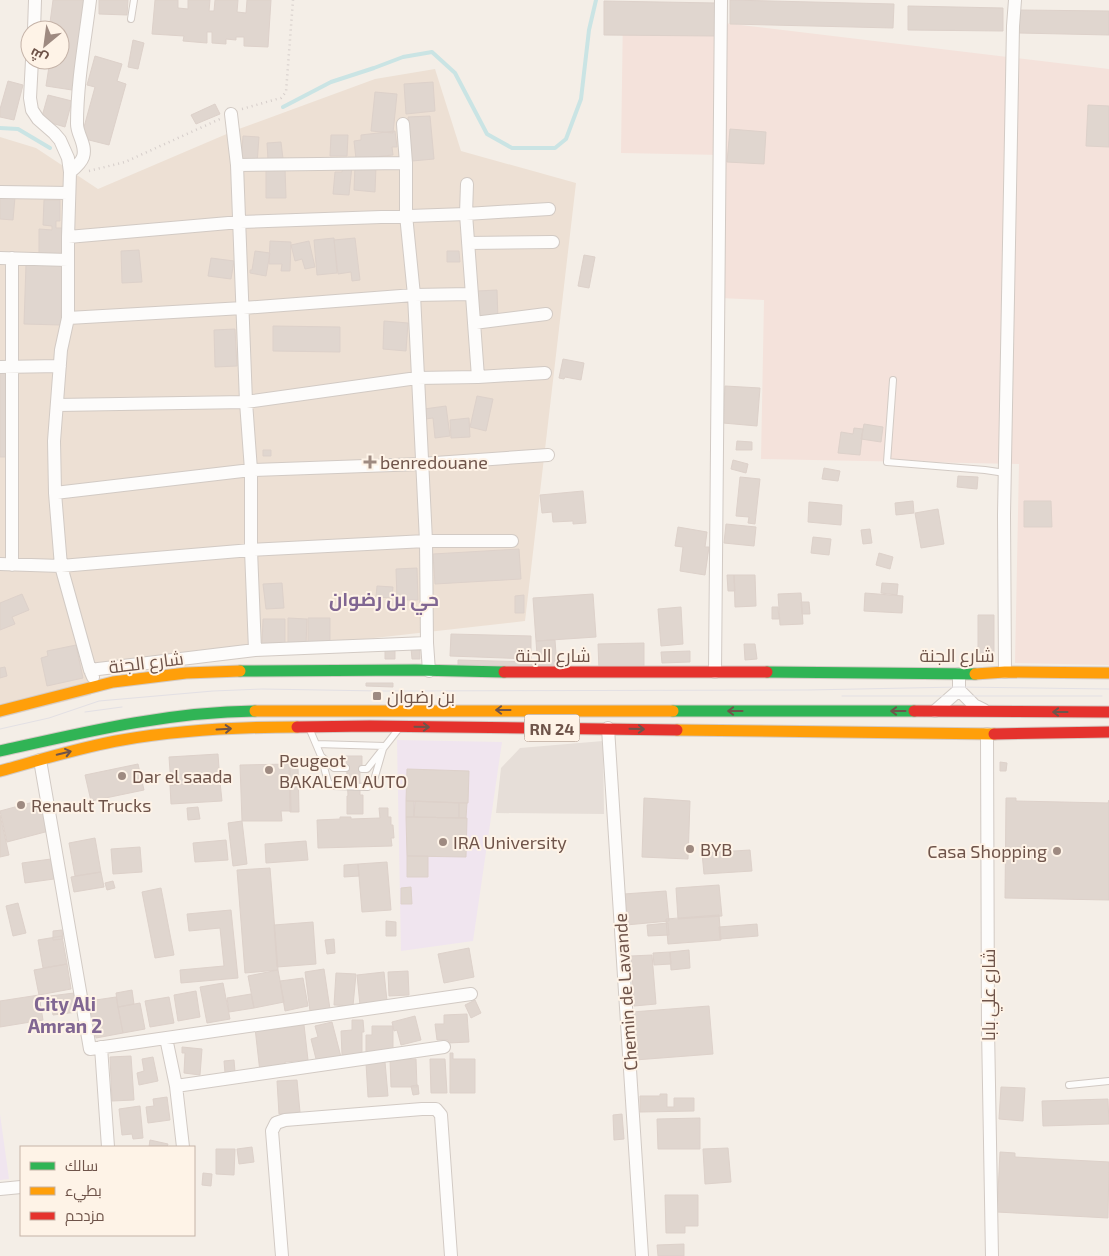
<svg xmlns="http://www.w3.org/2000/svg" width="1109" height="1256" font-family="'Exo 2',Cairo,sans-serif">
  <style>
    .residential { fill: #ede0d4 }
    .commercial { fill: #f4e2db }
    .industrial { fill: #e6ded8 }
    .education { fill: #f0e5ef }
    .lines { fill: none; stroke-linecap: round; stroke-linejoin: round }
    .stream { stroke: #cae4e4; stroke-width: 4 }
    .building { fill: #e0d6cf; stroke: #ddd1ca }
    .lane-casing { stroke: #d2cac4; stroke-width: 8 }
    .street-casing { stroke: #d2cac4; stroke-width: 14 }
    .fast-casing { stroke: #d3cac4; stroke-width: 13 }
    .slow-casing { stroke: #d3cac4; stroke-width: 13 }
    .jam-casing { stroke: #d3cac4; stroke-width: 13 }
    .path { stroke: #d5cdca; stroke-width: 2.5; stroke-dasharray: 1 4; stroke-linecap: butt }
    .lane { stroke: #fdfcfb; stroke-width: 6 }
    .street { stroke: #fdfcfb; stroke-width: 12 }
    .fast { stroke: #30b455; stroke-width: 11 }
    .slow { stroke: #ff9f0a; stroke-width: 11 }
    .jam { stroke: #e5322d; stroke-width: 11 }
    .tram { stroke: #e3e0e4; stroke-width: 1 }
    .oneway { stroke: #6f544a }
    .poi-dot { fill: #9e8a81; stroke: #fef3e7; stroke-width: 2 }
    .labels { text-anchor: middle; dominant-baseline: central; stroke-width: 4; stroke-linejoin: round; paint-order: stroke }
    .shield { fill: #fef3e7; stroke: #9a8479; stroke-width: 1 }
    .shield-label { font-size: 16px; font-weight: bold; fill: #6f544a }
    .poi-label { font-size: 18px; fill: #6f544a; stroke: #fef3e7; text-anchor: start }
    .street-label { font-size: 18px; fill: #6f544a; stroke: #fef3e7 }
    .neighbourhood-label { font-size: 19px; font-weight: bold; fill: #806692; stroke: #fef3e7 }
  </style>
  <rect width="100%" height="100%" fill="#f4eee7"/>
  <path class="residential" d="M435,69L461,151L576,183L525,621L90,670L91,695L0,718V137L36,148L98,189L236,130L375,79Z"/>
  <path class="commercial" d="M623,11L1109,69V665L1015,663L1019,464L761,459L764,300L720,298L722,155L621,153Z"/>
  <path class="industrial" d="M603,741L604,814L496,813L501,768L520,748Z"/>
  <path class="education" d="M397,740L502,742L473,941L401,951Z
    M0,1114L9,1179L0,1180Z"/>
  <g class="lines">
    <path class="stream" d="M283,107L331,82L374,68L403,57L432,52L455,73L487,134L512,148H555L566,139L581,99L589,30L596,0
      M0,128L18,129L50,148"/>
  </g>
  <path class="building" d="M53,0H86L72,90L46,86L50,60H60V30H49Z
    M99,0H128L127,15L99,14Z
    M155,0H178V8L188,9V0H210L209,11H214L215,0H238L237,12L246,13L247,0H271L268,47L244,46V37H236V40L226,39V44L212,43V32H207V43L183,41L184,36L152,34Z
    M730,0L894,4L893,28L730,24Z
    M604,1L716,3V36L604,35Z
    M908,6L1003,8V31L908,30Z
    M1020,10L1109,11V35L1019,33Z
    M133,40L144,43L138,69L128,67Z
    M95,56L122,64L117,81L126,84L109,145L81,138L95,87L87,85Z
    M8,81L23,85L14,120L0,117V109Z
    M433,82L435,111L406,114L404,84Z
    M375,92L397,94L393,133L371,131Z
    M48,95L72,101L65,127L41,120Z
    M215,104L220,114L196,124L191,115Z
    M1088,105L1109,106V147L1086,146Z
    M430,116L434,159L412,161L408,117Z
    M730,129L766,132L764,164L727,162Z
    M395,131L397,147H392L393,155L356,159L354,141L361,140V135Z
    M331,135H348L347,156H330Z
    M243,136L259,137L257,164L241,163Z
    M281,142L283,159L268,160L267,143Z
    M355,165L376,166L375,192L354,190Z
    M343,166H352L349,195L333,194L335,172H342Z
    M266,168H285L286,198H266Z
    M0,196L15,197L13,220L0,219Z
    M44,200H60V221H56V228H63L62,255L39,257V229L52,230V226L43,225Z
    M334,238L337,273L317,275L314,240Z
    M355,238L360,280L352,281L351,272L338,274L334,240Z
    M270,241L291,242L290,271H281L282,264H269Z
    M309,241L315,267L305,269L302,259L295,261L291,245Z
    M139,250L142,282L122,283L121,251Z
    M255,251L270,253L266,276L250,273V270H252Z
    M447,251H459L460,262H447Z
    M584,255L595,257L589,288L578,286Z
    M211,258L234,261L231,279L208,276Z
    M26,264H62L61,325L24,324Z
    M497,290L498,320H478L477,291Z
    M384,321L408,323L406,351L383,349Z
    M273,326L340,327V352L273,351Z
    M235,329L237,366L215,367L214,330Z
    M563,359L584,363L581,380L565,377L564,379L559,378Z
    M0,371H6L8,457H0Z
    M725,386L760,388L757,426L723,423Z
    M477,396L493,399L486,431L470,427Z
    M446,406L450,436L435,438L433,418L425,419L424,409Z
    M469,418L470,437L451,438L450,420Z
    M864,424L883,427L881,442L861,439Z
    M854,428L863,429L860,455L838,453L841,432L853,434Z
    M737,441L752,442V450H736Z
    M263,450H271V456H263Z
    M733,460L748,464L746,473L731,469Z
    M824,468L840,471L838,481L822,479Z
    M958,476L978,477L977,489L957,487Z
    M740,477L760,479L755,524L748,523L749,517L736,516Z
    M583,491L586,523L573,524V521L553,522L552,512L542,513L540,495Z
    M913,501L914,513L896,515L895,503Z
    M1024,501H1051L1052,527H1024Z
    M809,502L842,505L841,525L808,522Z
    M938,509L944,544L921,548L915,513Z
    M726,524L756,527L754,546L724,543Z
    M678,527L707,532L705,547H709L705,575L680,571L683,547L675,546Z
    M870,529L872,543L863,544L861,530Z
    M813,537L831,539L829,555L811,553Z
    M519,549L521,579L435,584L433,554Z
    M879,553L893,557L890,569L876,565Z
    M417,568L418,600H397L396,569Z
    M727,575H734L735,591H728Z
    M734,575H755L756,606L735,607Z
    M282,583L284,608L266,609L263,584Z
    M882,583L898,584L897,595L881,593Z
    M377,586L393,587L392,598L376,597Z
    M801,593L803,624L780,625L778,594Z
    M865,593L903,596L902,613L864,611Z
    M22,594L29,610L12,617L15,624L0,630V603Z
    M593,594L596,637L536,641L533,598Z
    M524,595V613H515V596Z
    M801,602H809L810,614H802Z
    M681,607L683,644L661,646L658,609Z
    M772,607H778L779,619H772Z
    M978,615H994V663H978Z
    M288,618L307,619L306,645L288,644Z
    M308,618H330V643H308Z
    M263,619H285V645H262Z
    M451,634L531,636V659L450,656Z
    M555,640L557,667L538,668L536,641Z
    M644,643V669L599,670L598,644Z
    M744,644H755L757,659L745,660Z
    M76,645L83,678L47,686L41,658L48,656L47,651Z
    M411,648H420V659H412Z
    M385,650H395V659H385Z
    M690,651V662L662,663L661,652Z
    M458,660L532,662L531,672L458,670Z
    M5,667L7,676L0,678V668Z
    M366,683H393V687L366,686Z
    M218,754L220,782L171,785L169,757Z
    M346,756H362V769H360V795H363V814H347V796H348Z
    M1000,762L1007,763L1006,771H1000Z
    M138,764L144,790L91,801L85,775Z
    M290,764L291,811H281L282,821H242L240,765Z
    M289,766H298L299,812H290Z
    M407,769L469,771L468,803L406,801Z
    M220,782L222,801L171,804L170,785Z
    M644,798L690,801L688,859L642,857Z
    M1006,798H1016V801L1108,803L1109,800V900L1005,898Z
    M41,800L49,831L7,842L0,811Z
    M406,801H414V817H406Z
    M415,801L459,803V818L414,817Z
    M459,803H467L466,818H459Z
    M198,807L200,819L188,820L187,808Z
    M379,808H388V817H391V825H393L394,838H391L392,846L318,848L317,820L340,819V817H351V819L380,818Z
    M0,815L9,855L0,857Z
    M406,817L467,818L466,857L407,856Z
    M242,821L247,864L233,866L228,823Z
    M95,838L101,872L75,876L69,843Z
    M226,840L228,860L195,862L193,843Z
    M306,841L308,860L266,863L265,844Z
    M140,847L142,872L113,874L111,849Z
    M750,850L752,871L704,874L702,853Z
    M407,856H428V877H407Z
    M51,859L54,879L25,883L22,863Z
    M387,862L391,910L362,912L358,864Z
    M358,864L359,876L344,877V865Z
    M270,868L278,970L245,973L237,870Z
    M101,872L104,887L74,892L71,877Z
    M113,881L115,888L107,890L105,883Z
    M719,885L722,916L678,919L676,888Z
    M411,887L412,904H401V888Z
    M161,888L174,955L155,958L142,892Z
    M666,891L669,921L626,925L624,894Z
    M18,903L26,933L13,936L6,906Z
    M231,910L238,978L181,983L180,970L224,966L220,928L189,931L187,914Z
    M719,915L721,940L668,944L666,919Z
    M386,921L396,922V936H386Z
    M313,922L316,964L277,967L274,925Z
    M668,923L669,935L648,936L647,925Z
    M757,924L758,936L720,939L719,927Z
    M62,930L63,939L53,940V931Z
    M62,936L67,964L43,968L38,940Z
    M334,939L335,953L327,954L325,940Z
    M469,948L474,977L444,983L438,954Z
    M689,950L690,968L671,970L670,952Z
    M670,952L671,964L654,965L653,953Z
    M652,955L656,1004L634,1006L631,956Z
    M67,964L71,989L39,995L34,970Z
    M324,969L330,1009L310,1011L305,972Z
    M278,970L284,1002L254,1008L248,976Z
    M408,971L409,995L389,996L388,972Z
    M384,972L387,1001L360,1005L357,975Z
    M336,973L356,974L353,1006L334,1005Z
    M303,978L308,1006L285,1011L280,981Z
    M223,983L230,1019L207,1023L200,987Z
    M132,990L134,1004L118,1007L116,993Z
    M196,991L200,1017L178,1021L174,995Z
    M74,993L77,1012L53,1015L50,996Z
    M251,994L254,1008L229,1012L227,998Z
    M39,995L43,1020L0,1027V1001Z
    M116,997L123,1033L96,1038L89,1001Z
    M169,997L174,1023L150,1027L145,1001Z
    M475,1000L481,1013L471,1018L465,1005Z
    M140,1003L145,1029L123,1033L118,1007Z
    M709,1006L713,1054L635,1060L632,1012Z
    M467,1014L469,1042L448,1043V1040H437L435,1024H444V1015Z
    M415,1016L421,1040L401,1045L397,1030L394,1031L392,1022Z
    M352,1020H363L364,1032H362V1054L342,1055L341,1031L352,1030Z
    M332,1022L341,1057L317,1063L311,1039L318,1037L315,1026Z
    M304,1025L308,1060L285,1062L286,1069L260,1072L255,1028Z
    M372,1026H393V1053H366V1035H372Z
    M182,1047L202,1049L200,1075L184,1073L185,1053H182Z
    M450,1053H453V1059H475V1093H450Z
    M131,1056L134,1100L112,1101L110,1057Z
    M153,1057L158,1081L139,1085L137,1073L144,1071L142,1059Z
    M390,1059H416L417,1087H391Z
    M430,1059H445L447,1093H431Z
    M234,1060L235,1072L225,1073L224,1061Z
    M385,1062L388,1096L368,1097L366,1063Z
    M297,1080L300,1112L279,1114L277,1081Z
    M418,1085L419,1094L413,1095L411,1086Z
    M1001,1087L1025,1088L1023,1121L999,1119Z
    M660,1094H667V1107H674V1098H694V1111L640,1112V1096H660Z
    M167,1097L170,1120L148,1123L146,1107L154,1106L153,1099Z
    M1108,1099L1109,1124L1043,1126L1042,1101Z
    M140,1106L143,1138L133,1139L132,1134L122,1135L119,1109Z
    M622,1114L624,1139L614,1140L613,1115Z
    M700,1118V1149H658L657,1119Z
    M150,1140L168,1144L167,1147H149Z
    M252,1147L254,1162L239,1164L237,1149Z
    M728,1148L731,1182L705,1184L703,1149Z
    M216,1149H235L234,1175L216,1174Z
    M1000,1152L1015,1153V1157L1109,1162L1108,1218L997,1212Z
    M203,1173L212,1174L211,1186L202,1185Z
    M665,1195H698V1226H685V1233H666Z
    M684,1244V1256H658L657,1245Z"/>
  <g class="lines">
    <g class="lane-casing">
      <path id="lane" d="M131,19L134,0
        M893,380L887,462L985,470L1005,473
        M310,730L321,756L334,768H346
        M316,744L385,746
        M321,756L328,782L333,786L368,787L374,780L383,749
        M362,769H367L397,731
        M1069,1085L1109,1081"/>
    </g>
    <g class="street-casing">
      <path id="street" d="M34,30L35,0
        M32,60L30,98L32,110L38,119L54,133L60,140L68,158L70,172L68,237V318L61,350L54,441L55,493L61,566L90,670L93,677
        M231,114L237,165L246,402L251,470V550L255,650
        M237,165L406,163
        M70,172C75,168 81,163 83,157C87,145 77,135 77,124C77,82 85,41 90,0
        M467,184L466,214L478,377
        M0,192L69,193
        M68,237L240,222L466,214L549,209
        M468,243L553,242
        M0,258L68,260
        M12,258V565
        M68,318L243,308L414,295L471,294
        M474,323L546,314
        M0,367L60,366
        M57,405L246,402L417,378L478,377L545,373
        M55,493L251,470L421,464L548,455
        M0,564L61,566L251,550L426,541H512
        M427,643L429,671
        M90,670L255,650L427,643L426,541L414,295L406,215V163L403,124
        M715,672L721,0
        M1005,672L1004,515L1013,26L1015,0
        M959,674V690L974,705L984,710
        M935,711L959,690
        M608,728L642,1256
        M987,734L988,1028L992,1256
        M40,760L90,1049L471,994
        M166,1038L176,1086L183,1147
        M101,1047L108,1147
        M176,1086L444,1047
        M0,1189L21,1187
        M282,1256L272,1131L276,1123L285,1120L422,1109H436L441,1115L451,1256"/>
    </g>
    <g class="fast-casing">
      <path id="fast" d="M240,671L416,670L504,672
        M767,672L975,674
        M673,711H914
        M0,751C85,732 167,712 255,711"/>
    </g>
    <g class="slow-casing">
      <path id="slow" d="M975,674L1005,672L1109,673
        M0,711L113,682L186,673L240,671
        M255,711H673
        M677,730L994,734
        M0,771C40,760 81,747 122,740C179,730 239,727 297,727"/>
    </g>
    <g class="jam-casing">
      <path id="jam" d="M504,672H767
        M914,711L1109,712
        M297,727L370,726L677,730
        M994,734L1109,732"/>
    </g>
    <path class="path" d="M242,109L277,99L281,98L286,92L293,0
      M89,171L125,162L220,119"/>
    <use href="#lane" class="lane"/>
    <use href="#street" class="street"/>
    <use href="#fast" class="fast"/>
    <use href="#slow" class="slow"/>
    <use href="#jam" class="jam"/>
    <path class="tram" d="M842,696H1102
      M85,712L122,707
      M0,729L49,718L99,701L213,691L262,689L380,691L808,690L959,687L1109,689"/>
  </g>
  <defs><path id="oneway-shaft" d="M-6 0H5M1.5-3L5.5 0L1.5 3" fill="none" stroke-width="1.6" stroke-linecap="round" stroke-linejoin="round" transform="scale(1.25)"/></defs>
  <g class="oneway">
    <use href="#oneway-shaft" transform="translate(503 710) rotate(-180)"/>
    <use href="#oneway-shaft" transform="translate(735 711) rotate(-180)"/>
    <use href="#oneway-shaft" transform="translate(898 711) rotate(180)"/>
    <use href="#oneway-shaft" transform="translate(1060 712) rotate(-180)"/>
    <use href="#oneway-shaft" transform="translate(422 727) rotate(1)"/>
    <use href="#oneway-shaft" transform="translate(224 729) rotate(-3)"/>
    <use href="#oneway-shaft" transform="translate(637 729) rotate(1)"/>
    <use href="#oneway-shaft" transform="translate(64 753) rotate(-13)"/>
  </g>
  <g class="poi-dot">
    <path d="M367.5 454.5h5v5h5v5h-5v5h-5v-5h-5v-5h5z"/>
    <rect x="372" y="691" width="10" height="10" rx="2.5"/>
    <circle cx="269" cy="770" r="5"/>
    <circle cx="122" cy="776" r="5"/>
    <circle cx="21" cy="805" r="5"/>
    <circle cx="443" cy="842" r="5"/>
    <circle cx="690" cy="849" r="5"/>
    <circle cx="1057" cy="851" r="5"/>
  </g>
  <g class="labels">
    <rect class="shield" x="524.5" y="714.5" width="55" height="27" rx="4"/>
    <g class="shield-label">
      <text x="552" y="728">RN 24</text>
    </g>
    <g class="poi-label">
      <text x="380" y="462">benredouane</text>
      <text x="387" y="696">بن رضوان</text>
      <text x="279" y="760">Peugeot<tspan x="279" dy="21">BAKALEM AUTO</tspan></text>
      <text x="132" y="776">Dar el saada</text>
      <text x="31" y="805">Renault Trucks</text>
      <text x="453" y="842">IRA University</text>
      <text x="700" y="849">BYB</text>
      <text x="1047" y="851" text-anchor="end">Casa Shopping</text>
    </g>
    <g class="street-label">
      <text x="553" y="655">شارع الجنة</text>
      <text x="957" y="655">شارع الجنة</text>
      <text transform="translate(146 662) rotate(-7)">شارع الجنة</text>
      <text transform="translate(625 992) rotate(-94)">Chemin de Lavande</text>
      <text transform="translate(988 995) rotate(-90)">شارع علي بابا</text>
    </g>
    <g class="neighbourhood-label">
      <text x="384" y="598">حي بن رضوان</text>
      <text x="65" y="1003">City Ali<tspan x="65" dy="22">Amran 2</tspan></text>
    </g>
  </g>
  <rect x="20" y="1146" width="175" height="90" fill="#fef3e7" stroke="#c5b3a8"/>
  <rect x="30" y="1162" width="25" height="8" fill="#30b455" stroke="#c5b3a8"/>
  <text x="65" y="1171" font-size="15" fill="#6f544a">سالك</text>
  <rect x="30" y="1187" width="25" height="8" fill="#ff9f0a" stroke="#c5b3a8"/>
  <text x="65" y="1196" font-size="15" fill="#6f544a">بطيء</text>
  <rect x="30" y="1212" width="25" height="8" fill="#e5322d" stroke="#c5b3a8"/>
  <text x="65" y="1221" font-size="15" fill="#6f544a">مزدحم</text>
  <g transform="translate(45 45) rotate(209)"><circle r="24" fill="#fef3e7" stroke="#c5b3a8"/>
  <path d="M0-4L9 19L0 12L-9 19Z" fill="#9e8a81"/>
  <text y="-8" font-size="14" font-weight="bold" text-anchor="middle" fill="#6f544a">ش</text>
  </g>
</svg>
